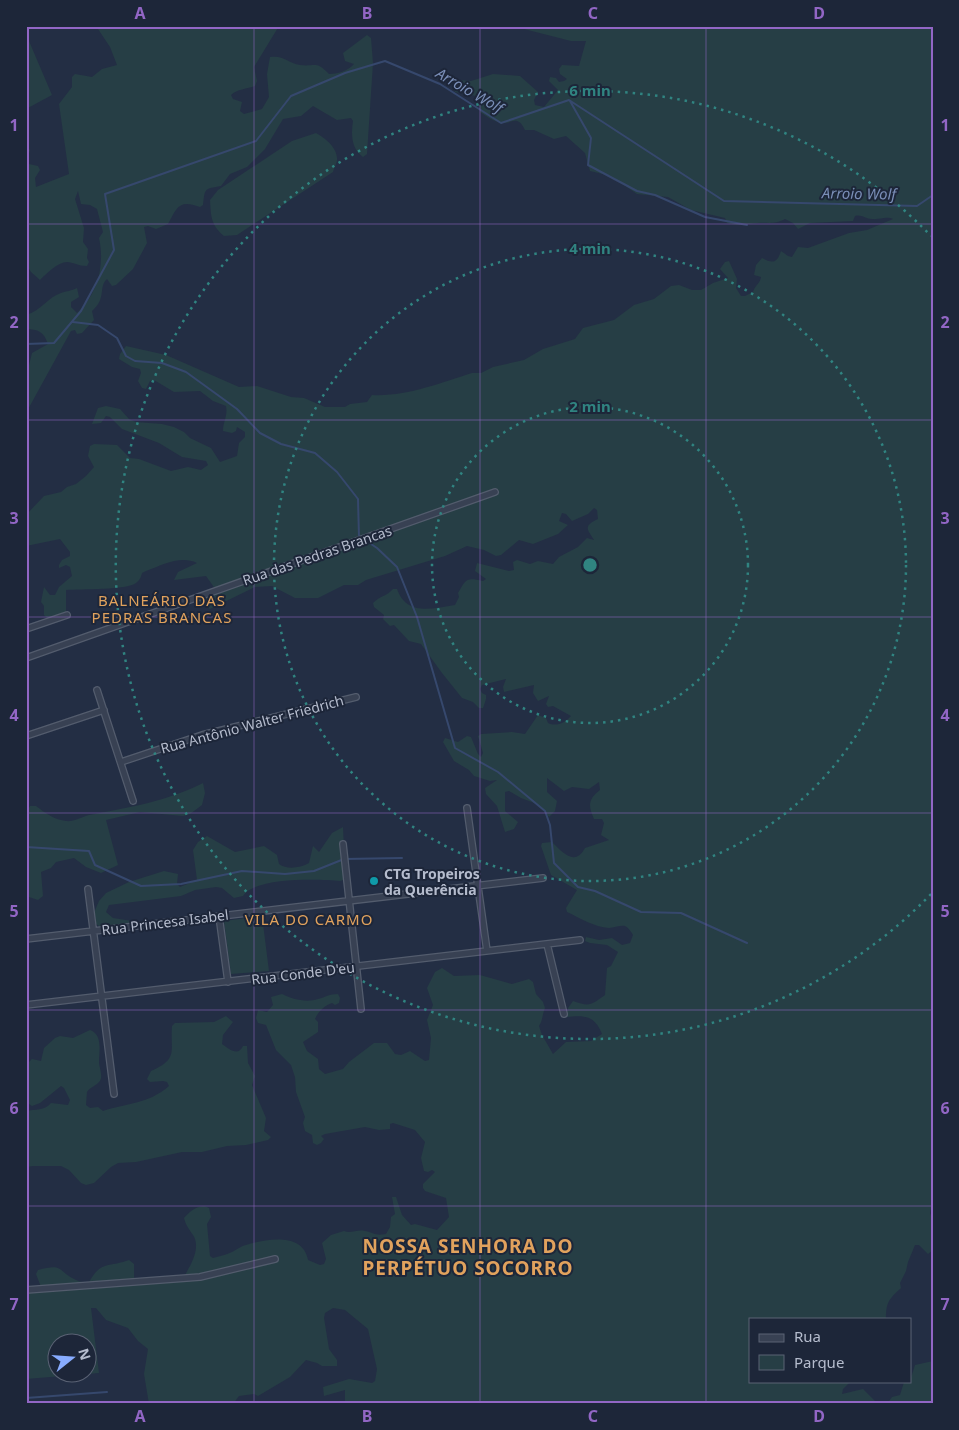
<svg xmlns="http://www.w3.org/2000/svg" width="959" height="1430" font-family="'Noto Sans',sans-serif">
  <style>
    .green { fill: #263e45; fill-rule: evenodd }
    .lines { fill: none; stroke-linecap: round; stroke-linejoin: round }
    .stream { stroke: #36486d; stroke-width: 2 }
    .street-casing { stroke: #535c6d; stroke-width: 8 }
    .street { stroke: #384153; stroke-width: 5.5 }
    .grid { fill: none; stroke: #9266c5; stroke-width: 1; stroke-opacity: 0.55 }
    .ring { fill: none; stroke: #308481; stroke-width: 2.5; stroke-dasharray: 2.5 5 }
    .culture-dot { fill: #0f9aa8; stroke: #1d2639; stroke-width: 2 }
    .labels { text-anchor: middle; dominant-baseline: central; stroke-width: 4; stroke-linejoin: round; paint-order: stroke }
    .street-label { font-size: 14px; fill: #b5bccd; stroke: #1d2639 }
    .poi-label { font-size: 14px; font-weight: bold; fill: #b5bccd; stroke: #1d2639; text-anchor: start }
    .water-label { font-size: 15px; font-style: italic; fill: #7a8eb7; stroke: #1d2639 }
    .neighbourhood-label { font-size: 15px; letter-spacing: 1px; fill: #e1a25d; stroke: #1d2639 }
    .district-label { font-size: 19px; font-weight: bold; letter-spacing: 1px; fill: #e1a25d; stroke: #1d2639 }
    .centre { fill: #308481; stroke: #1d2639; stroke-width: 2.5 }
    .ring-label { font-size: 15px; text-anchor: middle; font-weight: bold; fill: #308481; stroke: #1d2639; stroke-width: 4; stroke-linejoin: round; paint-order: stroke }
    .neatline { fill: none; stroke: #9266c5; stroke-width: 2 }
    .grid-label { font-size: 16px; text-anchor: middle; font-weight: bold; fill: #9266c5 }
  </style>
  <rect width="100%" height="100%" fill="#232e44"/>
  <path class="green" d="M96,26H279L254,67L257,81L255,86C247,89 237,89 231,95L233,99L242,102L240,111L244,114L262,109L269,97L267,74L270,57C284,55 288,63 300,65C315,67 316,60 329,74C337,74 348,71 354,64L345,61L343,53L367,35L371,38L373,63L367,154L363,157C351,148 351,134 353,121L351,118L337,120L313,106L301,116L283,119L265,149L247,167L230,174L221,186C204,189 205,188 203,205L200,207C179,199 177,207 168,224L156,229L148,226L144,227L147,243L133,269L116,285L112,286L107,279C98,287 107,298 92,311L94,320L82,333L77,334L75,330L71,331L26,413L27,373L32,353L48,344C44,332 38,329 26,329V315C41,311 48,297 61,293C67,291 71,291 77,288L79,297L71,302V307L77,313C98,294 105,265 99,238L103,232L97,209L90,205L81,204L78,191L75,199L84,228L83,242L88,249L87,258L89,262L87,266C78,266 73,262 67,262C58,262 46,274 40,280L31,272L26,264V146L30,150L27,160L29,164L38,166L40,170L35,178L36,187L69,174L59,104L72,87V77L75,74L92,77L102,69L117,65L110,47Z
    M523,26H933V1200L930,1213L933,1221V1250L928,1254L919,1245H915L908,1262L906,1271L900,1283L901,1288C889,1299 886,1302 886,1319H750V1381H851L843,1389L842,1394L863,1389L876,1402L875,1404H345V1390L324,1396L323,1387L349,1379L372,1383L375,1381L377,1369L368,1329L345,1310L333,1308L325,1313L324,1318L329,1349L337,1360V1366H322L317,1363L306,1360L290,1377L258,1396L254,1394L239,1396L233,1404H149L144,1374L148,1349L138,1341L128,1328L106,1320L96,1308H91L99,1373L26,1379V1288L41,1287L36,1274L38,1270C64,1263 57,1271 76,1280C80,1282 84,1282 88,1284C101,1260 107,1268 129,1260L134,1264V1277L136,1281L182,1280C189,1268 202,1249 193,1235C189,1229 186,1226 184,1218C190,1211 199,1203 209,1208L211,1217L207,1224L210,1256L213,1258C219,1256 226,1255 232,1252C236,1250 241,1246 246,1245C266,1239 303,1232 308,1260L320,1265L324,1264L326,1259L322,1243L331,1235L344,1231C351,1234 357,1229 365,1231C375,1233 375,1236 386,1234L390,1227L391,1217L395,1214L392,1197H396L402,1215L411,1225L415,1224L437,1230L449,1217L446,1198L425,1191L423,1188V1184L435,1172L432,1170L428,1172L424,1171L421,1158L425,1142L415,1130L393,1123L390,1124V1129L379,1130L365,1127L325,1134L321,1136L324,1139L321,1143L317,1145L313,1143L312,1135L305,1131L303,1123L305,1117L296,1092L295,1077L291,1065L276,1050L266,1025L258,1023L256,1018L258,1010L267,1012L273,1005L271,997L282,994C292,999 306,1003 318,999C326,997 329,994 338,994L340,998L339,1003L335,1005L332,1003C325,1005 318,1012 315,1019L318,1022V1032L303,1042L307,1051L318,1059L319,1069L325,1074L343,1069L349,1062L374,1043H387L395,1054L401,1055L410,1051L425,1061L429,1060L431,1038L427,1020L433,1005L427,988L435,972L442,968L454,976L480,975L512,984L529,979L533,982L536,994L543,1002L545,1008C542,1015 543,1020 539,1026L542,1035L553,1054L566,1042L591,1041L602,1034C595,1015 584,1015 566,1017L568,1008L573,1001C590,1007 591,1005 605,995L607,968L611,966L618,952L607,945L590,943L585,941L586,937L599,940L612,938L622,945L630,943L633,935C631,932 629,928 625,926C620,925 614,928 609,928C594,927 580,918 567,912L566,908L577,890L551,875L541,846L542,843L552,842C562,852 575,867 585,848L609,840L601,835L604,823L602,819H594C588,806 588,799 600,790L599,782L589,789L572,787L564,791L547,778V792L557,801L555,811L549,817L537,804L521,798L509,791L505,792V811L518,822L514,829L505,832L497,806L486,794L485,788L497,780L490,781L474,776L469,770L454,761L443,742L445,738L458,742L467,736L471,737L478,754L481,757L483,753L478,736L481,734L512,732L525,734L538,715L546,718L548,723C556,727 565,723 571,716L553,706L548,707L546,704L549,696L538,701L533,693L534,685L504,692L503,687L506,679L482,685L480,689L482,693L486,695V699L483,708H479L473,702L462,698L442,673L421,644L409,641L394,625L390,626L383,619L384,615L374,607L373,603C380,596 387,596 393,589H397C407,617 433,608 455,605L459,597L458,593C466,579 466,577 483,581L486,579L475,571L477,563L509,571L514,570L513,562L517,560L530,564L538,561L553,564L559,557L578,547L587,538L594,540C587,529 583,526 598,519L597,510L594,508L588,514L572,521L566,514L562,513L559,521L568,525L558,534L533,544L519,540L501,555L496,556L484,550L467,546L445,556L366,580L358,585H344L318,598H295L272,586L255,587L210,609L192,598L216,590L206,576L174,580L178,572L197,563C181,555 162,565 146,571L142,573C141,577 140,580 136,583C127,590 81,589 66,590V611L57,616L47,618L44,615V606L41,602L44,587L50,595H55L59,587L72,576L70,567L66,565L59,568V565L62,560L70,556V552L60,539L26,546V515L44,496L61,492L67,487L76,484L86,476L94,467L88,456L90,446L94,444L117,445L130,458L139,459L171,471L188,467L201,470L208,465L206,461L182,457L159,443L122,429L110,417L106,416L101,423L92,424L98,408L106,406L120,409L129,419L136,422L162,424L174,427L184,432L190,438L211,448L220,462L237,456L239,443L245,437V432L237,427L236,431L232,433L223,431C223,421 228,416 226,406L213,401L200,391L174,392L154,380L150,381L146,389L142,388L138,381L141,373L140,369L132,367L119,359L120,354L126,346L166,355L239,387L257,386L291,397L304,398L325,407H345L350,404L367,402L372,395C405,397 440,383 472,373H481L493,367L524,360L543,349L575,339L583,328L614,320L634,305L654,299L671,286L679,285L692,290H701L713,283L728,278L720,269L725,262L729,261L737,279L736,288L741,296H745L753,292C755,285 760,284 761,277L754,275L756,265L762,258C773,264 777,263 781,251L788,256L792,257L798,247L808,248L849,233L867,230L893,219C885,216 880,220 872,219C865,219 862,214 855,216L853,221L810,223L798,229L793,223L785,219C773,225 769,222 758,223C745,224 740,227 727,223L725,218L691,210L668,197L637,194L611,176L590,171L585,153L566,136L554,139L534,130H525C516,112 511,127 498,122C491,120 485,115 480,112L479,100L476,96L455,92L452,85L459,80L471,81L493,74L520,76L538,92L534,100L535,105L544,107L558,90L549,81L550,77L556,78L559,82L564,81L567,79L560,74L559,69L562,65L579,66L586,41H571L524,29ZM58,1342H88V1372H58Z
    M26,34L52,95L26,109Z
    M316,133C325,138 338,148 337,160C337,163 334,168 333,172L237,235L224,236C211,225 211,217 210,200L218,190L292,141Z
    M203,783L205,793L202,805L190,814L183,816L140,812L106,820L118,865L101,873L86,867L74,858L56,862L51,868L41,872L43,896L38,900L26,896V813L30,806H36C45,813 55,820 66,821C73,822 82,817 89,815C127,808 168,801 203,783Z
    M343,827L345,868L343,880L340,881C319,879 254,877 243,896L234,898L222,888L216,887L195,890L181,896L109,905L106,912L113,918L132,921L131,924L101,927L96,924L93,915L99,901L106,893L129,882L164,871L178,874L177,884L180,887L197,880L193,850L198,842L207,836L235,852L264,846L277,855L279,864C287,870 300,868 309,863L313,846L319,852L332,833Z
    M262,916L269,971L231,974L224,921Z
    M226,1016L233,1022L223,1035L222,1044C229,1049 238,1057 243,1046H247L248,1063L255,1076L252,1085L266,1118L264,1131L271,1137L268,1140L246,1145L227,1146L202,1152H182L136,1162L118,1163L111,1167L94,1183L86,1185L81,1183L69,1170L61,1166H33L26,1167V1111C35,1109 45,1111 51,1103L68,1105L70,1100L64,1088L61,1086L40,1103L32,1106L26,1102V1060L29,1062L32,1059L41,1061L44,1048L55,1038L60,1036L73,1038L90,1030C103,1035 99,1051 99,1062C99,1068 104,1077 99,1082C96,1086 90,1087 87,1092L86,1105L90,1108L98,1107L103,1111C128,1103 148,1104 169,1086L167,1082L163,1081L150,1082L147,1079L151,1071C179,1059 170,1051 172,1026L175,1023L214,1022Z
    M933,1361V1404H887L892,1397L900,1395L904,1382L910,1381L915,1365Z"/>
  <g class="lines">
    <path class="stream" d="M570,101L591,138L588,165L637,191L655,195L705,217L747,225
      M73,322L98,325L117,338L126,356L135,361L162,363L186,372L237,409L260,433L281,444L315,453L337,472L358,499L359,537L360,538
      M26,344L54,343L81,311L114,250L105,194L256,141L291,96L345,73L385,61L440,84L501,123L569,100L724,201L917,206L933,195
      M365,540L377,548L397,567L417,617L455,748L498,772L545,811L550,825L554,863L578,887L595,891L641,912L681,913L747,943
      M26,847L89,851L95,865L141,886L181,884L242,871L285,874L314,871L344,859L402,858
      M26,1398L107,1392"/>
    <g class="street-casing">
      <path id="street" d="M26,629L67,615
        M26,658L495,492
        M97,690L133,801
        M26,736L104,710
        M121,762L202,735L356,697
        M467,808L487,951
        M343,844L361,1009
        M88,889L114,1094
        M219,916L228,982
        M26,939L543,878
        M547,944L564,1014
        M26,1005L580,940
        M26,1290L200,1277L275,1259"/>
    </g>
    <use href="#street" class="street"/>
  </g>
  <path class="grid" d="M254,26V1404M480,26V1404M706,26V1404M26,224H933M26,420H933M26,617H933M26,813H933M26,1010H933M26,1206H933"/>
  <g class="ring">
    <circle cx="590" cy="565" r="158"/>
    <circle cx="590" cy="565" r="316"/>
    <path d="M931 894A474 474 0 1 1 931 236"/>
  </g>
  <circle class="culture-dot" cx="374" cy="881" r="5"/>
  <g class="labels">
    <g class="street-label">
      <text transform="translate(317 555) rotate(-19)">Rua das Pedras Brancas</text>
      <text transform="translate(252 724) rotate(-15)">Rua Antônio Walter Friedrich</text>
      <text transform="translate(165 922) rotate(-7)">Rua Princesa Isabel</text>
      <text transform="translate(303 973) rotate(-7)">Rua Conde D'eu</text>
    </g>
    <g class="poi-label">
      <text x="384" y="873">CTG Tropeiros<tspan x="384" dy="16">da Querência</tspan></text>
    </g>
    <g class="water-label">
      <text transform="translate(470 90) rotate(30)">Arroio Wolf</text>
      <text transform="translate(859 193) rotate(1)">Arroio Wolf</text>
    </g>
    <g class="neighbourhood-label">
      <text x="162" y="600">BALNEÁRIO DAS<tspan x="162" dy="17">PEDRAS BRANCAS</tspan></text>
      <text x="309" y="919">VILA DO CARMO</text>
    </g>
    <g class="district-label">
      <text x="468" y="1246">NOSSA SENHORA DO<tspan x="468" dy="22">PERPÉTUO SOCORRO</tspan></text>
    </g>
  </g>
  <circle cx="590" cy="565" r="8" class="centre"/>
  <g class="ring-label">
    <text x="590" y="96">6 min</text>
    <text x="590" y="254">4 min</text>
    <text x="590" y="412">2 min</text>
  </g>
  <rect width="959" height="1430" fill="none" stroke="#1d2639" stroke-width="55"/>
  <rect x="749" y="1318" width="162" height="65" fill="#1d2639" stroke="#5a6274"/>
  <rect x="759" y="1334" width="25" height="8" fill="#384153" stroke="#5a6274"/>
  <text x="794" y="1342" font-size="15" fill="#b5bccd">Rua</text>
  <rect x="759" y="1355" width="25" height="15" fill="#263e45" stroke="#5a6274"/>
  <text x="794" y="1368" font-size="15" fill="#b5bccd">Parque</text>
  <g transform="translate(72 1358) rotate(73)"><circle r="24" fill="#1d2639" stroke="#5a6274"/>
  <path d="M0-4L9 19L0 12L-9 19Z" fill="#88acff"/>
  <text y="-8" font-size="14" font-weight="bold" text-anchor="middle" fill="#b5bccd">N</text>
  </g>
  <rect x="28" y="28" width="904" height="1374" class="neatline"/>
  <g class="grid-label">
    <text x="140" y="19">A</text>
    <text x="367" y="19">B</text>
    <text x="593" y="19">C</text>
    <text x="819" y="19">D</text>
    <text x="14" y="131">1</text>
    <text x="945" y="131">1</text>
    <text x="14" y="328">2</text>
    <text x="945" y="328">2</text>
    <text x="14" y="524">3</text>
    <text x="945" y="524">3</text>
    <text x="14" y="721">4</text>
    <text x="945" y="721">4</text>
    <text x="14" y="917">5</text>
    <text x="945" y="917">5</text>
    <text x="14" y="1114">6</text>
    <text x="945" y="1114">6</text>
    <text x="14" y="1310">7</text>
    <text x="945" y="1310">7</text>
    <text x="140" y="1422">A</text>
    <text x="367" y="1422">B</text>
    <text x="593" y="1422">C</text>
    <text x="819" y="1422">D</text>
  </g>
</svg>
